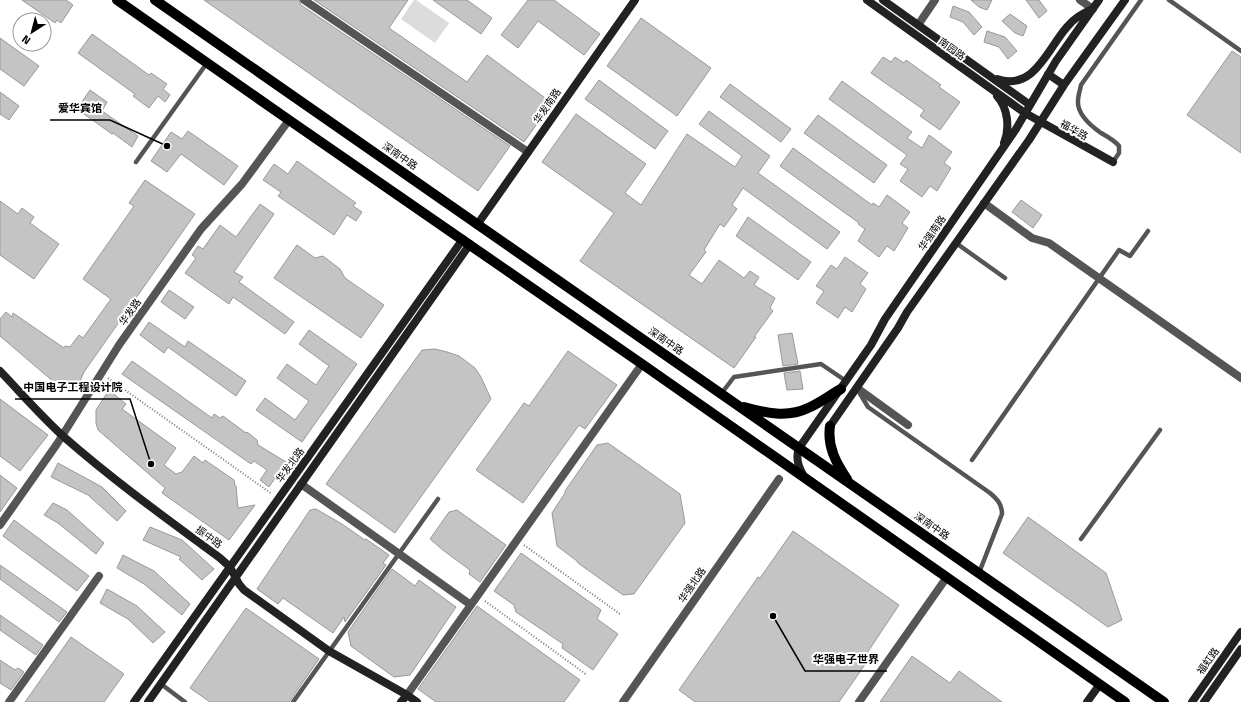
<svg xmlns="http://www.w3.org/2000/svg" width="1241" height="702" font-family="'Titillium Web','Noto Sans SC',sans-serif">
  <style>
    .green { fill: #dcdcdc }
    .building { fill: #c4c4c4; stroke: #999 }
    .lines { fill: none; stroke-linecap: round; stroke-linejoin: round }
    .path { stroke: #777; stroke-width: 2; stroke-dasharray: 1 2; stroke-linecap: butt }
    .lane { stroke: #555; stroke-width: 4.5 }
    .street { stroke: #555; stroke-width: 8 }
    .secondary { stroke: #222; stroke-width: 8 }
    .primary { stroke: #000; stroke-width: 10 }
    .labels { text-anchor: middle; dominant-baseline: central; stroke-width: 4; stroke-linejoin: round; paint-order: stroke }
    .street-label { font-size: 10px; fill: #000; stroke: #fff }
    .leader { fill: none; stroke: #000; stroke-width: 1.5 }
    .callout-dot { fill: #000; stroke: #fff; stroke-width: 1.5 }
    .callout-label { font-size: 11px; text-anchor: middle; font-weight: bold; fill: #000; stroke: #fff; stroke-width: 4; stroke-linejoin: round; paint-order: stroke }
  </style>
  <rect width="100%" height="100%" fill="#fff"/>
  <path class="green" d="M414,0H416L449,23L435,43L401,19Z"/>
  <path class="building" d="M22,0H66L73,5L61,23L57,20L55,23Z
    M204,0H299L301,5L510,146L478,191Z
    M314,0H408L389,28L467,82L487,55L552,103L524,142Z
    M433,0H467L492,18L481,34Z
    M528,0H554L600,34L584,55L538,21L518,48L501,35Z
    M971,0H992L987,10L979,7Z
    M1026,0H1039L1047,11L1039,18Z
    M953,6L969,12L982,27L974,35L963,22L950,17Z
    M1010,14L1027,26L1023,36L1015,33L1002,21Z
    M641,18L711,68L677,116L607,66Z
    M987,31L1005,37L1017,51L1008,59L999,47L984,42Z
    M92,34L149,75L151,73L167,84L163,89L170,95L165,102L158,96L149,108L133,96L135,94L78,53Z
    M0,38L39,66L24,86L0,69Z
    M1232,51L1241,57V153L1187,115Z
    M883,57L891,62L895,57L904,63L906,60L941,85L939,87L960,102L940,130L920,116L924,110L871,73Z
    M599,80L668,131L655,149L585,99Z
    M842,81L912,132L907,138L922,148L929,135L952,152L944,163L951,168L937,191L930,186L922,197L900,181L908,169L900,164L907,155L829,99Z
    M730,84L791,129L781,142L720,97Z
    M90,90L107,102L102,111L138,136L132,147L113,133L112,134L77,109Z
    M0,92L19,106L9,120L0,114Z
    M709,111L770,156L758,173L840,232L827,249L743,188L732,205L737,209L724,227L720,224L704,250L706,252L689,275L702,284L719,260L744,278L750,271L759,277L754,285L775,298L770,308L773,311L754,337H756L734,368L580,261L614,213L542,162L576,114L646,164L625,193L641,205L687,134L735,167L742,156L699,124Z
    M818,115L887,165L874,183L804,133Z
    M188,131L238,166L224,185L181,154L167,172L151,161L171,132L182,139Z
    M793,148L872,205L873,203L879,207L887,195L910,212L902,223L908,228L894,251L887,246L879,257L858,241L865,229L858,224L859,223L780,166Z
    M297,161L356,203L353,206L362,212L356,221L347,215L334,235L278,196L281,192L263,180L274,164L288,174Z
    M145,180L195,214L84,372L80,381L76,387L70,389H62L0,336V319L6,312L12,317L13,313L64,348L65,346L70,347L79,335L83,338L111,299L83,279L134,206L129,203Z
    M1021,200L1042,215L1033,228L1012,212Z
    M0,201L18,214L22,208L34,217L30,223L59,244L34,279L0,255Z
    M260,204L274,214L234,272L243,277L239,282L294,322L285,334L233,297L229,304L185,273L196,258L192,255L198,246L203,249L220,225L236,237Z
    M748,217L811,262L798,280L736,236Z
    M297,245L315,258L323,256L340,269L345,278L384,305L361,338L274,278Z
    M845,257L868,273L860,284L866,289L852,312L845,307L838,318L816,303L824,291L816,286L831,265L837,269Z
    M169,290L194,307L185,319L161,302Z
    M149,322L185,347L188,341L246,381L236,396L168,347L164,353L140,335Z
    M309,330L357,364L302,442L256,410L265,398L295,420L309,401L277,378L287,364L316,385L329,366L299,344Z
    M792,333L798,364L783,366L778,335Z
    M435,349L447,352L459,356L475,368L481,377L491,399L395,533L326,484L422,350Z
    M568,351L617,385L585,429L579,425L523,503L476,470L524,403L529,406Z
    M132,361L212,418L214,414L220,418L223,416L246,433L247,432L257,440L258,445L286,462L269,487L260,480L267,470L254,461L251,464L122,374Z
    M800,371L803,389L787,390L784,373Z
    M109,390L126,404L122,409L176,448L164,465L176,474L182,472L194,456L203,463L205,460L234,480L235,486H236L238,508L255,505L229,540L162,493L165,488L98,430L96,423V410Z
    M0,399L48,435L20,471L0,456Z
    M608,443L680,494L685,523L634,594L623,595L578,563L577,561L557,546L552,513L565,493V491L597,445Z
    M58,463L102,487L126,511L117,521L88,495L51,477Z
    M0,475L17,488L0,512Z
    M53,503L67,510L104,543L96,554L58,523L44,515Z
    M316,509L342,524L365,540L366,539L389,555L383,563L386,565L345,622L344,617L333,633L283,598L278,604L257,589L310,510Z
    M457,510L506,545L480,582L469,574L470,570L444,551L430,539L449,512Z
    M1028,517L1106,573L1122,620L1108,627L1003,553Z
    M14,520L89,576L77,591L3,536Z
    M150,527L182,540L214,569L202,580L179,559L181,557L143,540Z
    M793,531L899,605L867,653L871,656L839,702H695L679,690L758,577L760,578Z
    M521,553L601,610L597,619L618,634L593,670L562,648L563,644L516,612L514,605L494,591Z
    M123,555L154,571L190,604L182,615L144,584L117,568Z
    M0,565L67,612L59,622L0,579Z
    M392,569L415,586L419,580L456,607L410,675L394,677L351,646L348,632Z
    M107,589L137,606L165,632L153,643L128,619L100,603Z
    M477,606L580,680L564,702H436L418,689Z
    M246,608L319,659L289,702H210L190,688Z
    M0,615L43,645L36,655L0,630Z
    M71,637L124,674L104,702H25Z
    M912,656L950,683L959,671L1002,702H880Z
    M0,660L15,670L18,668L24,672L11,690L0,683Z"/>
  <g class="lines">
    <path class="path" d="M108,378L272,494
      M524,545L620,614
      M485,601L587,675"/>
    <path class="lane" d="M1169,0L1241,51
      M136,162L207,63
      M1113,162L1119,153V146C1114,140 1108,137 1101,133C1091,126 1077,115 1078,101C1078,96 1080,90 1081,85L1141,0
      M956,243L1005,278
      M859,392L868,407L990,493C997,499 1002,504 1002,514L979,573
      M721,394L734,377L821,364L846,381
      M972,460L1119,250L1130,256L1148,231
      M1081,539L1160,430
      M161,684L185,702
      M293,702L438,499"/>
    <path class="street" d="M304,0L528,152
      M1080,0L1093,9
      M918,25L935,0
      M984,203L1032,238L1049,243L1241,378
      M857,388L908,425
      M301,484L471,605
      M0,525L57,444L119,345L201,229L242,184L289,120
      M407,695L642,364
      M9,702L99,576
      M623,702L779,479
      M859,702L947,577"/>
    <path class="secondary" d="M867,0L1025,113L1113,162
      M883,0L1030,105
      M1048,74L1064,85
      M997,79C1034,92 1048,48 1067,27C1074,18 1082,14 1092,9
      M997,96C1008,108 1010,128 1004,143
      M477,225L635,0
      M0,371C21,393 41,416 64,437C113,480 167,519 220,558L230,567L239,584L244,590L329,651L407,695L417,702
      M830,426L898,328L907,312L1029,140L1064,85L1125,0
      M805,478C799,468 795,459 799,448L871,345L885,319L1016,129L1056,61L1099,0
      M134,702L463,239
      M148,702L470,244
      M401,702L407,695
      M1087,702L1100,684
      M1192,702L1241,632
      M1204,702L1241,649"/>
    <path class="primary" d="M117,0L289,120L642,364L1125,702
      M155,0L1164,702
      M744,407C765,413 788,418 808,408C820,403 830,395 841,389
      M830,426C827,446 836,463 847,479"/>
  </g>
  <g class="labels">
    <g class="street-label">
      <text transform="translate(952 49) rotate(36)">南园路</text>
      <text transform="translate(547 106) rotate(-55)">华发南路</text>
      <text transform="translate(1074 130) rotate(29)">福华路</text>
      <text transform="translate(400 156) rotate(35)">深南中路</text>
      <text transform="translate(932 233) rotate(-55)">华强南路</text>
      <text transform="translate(130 312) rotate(-55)">华发路</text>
      <text transform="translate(666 341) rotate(35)">深南中路</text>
      <text transform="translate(290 465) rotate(-54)">华发北路</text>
      <text transform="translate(932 526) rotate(35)">深南中路</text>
      <text transform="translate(209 537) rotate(36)">振中路</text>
      <text transform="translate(692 585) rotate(-55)">华强北路</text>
      <text transform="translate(1208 661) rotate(-55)">福虹路</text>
    </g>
  </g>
  <path class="leader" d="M167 146L110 120H50M151 464L130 399H15M773 616L805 671H887"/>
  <g class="callout-dot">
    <circle cx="167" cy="146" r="4"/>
    <circle cx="151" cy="464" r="4"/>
    <circle cx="773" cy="616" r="4"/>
  </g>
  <g class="callout-label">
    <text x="80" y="112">爱华宾馆</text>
    <text x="73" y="391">中国电子工程设计院</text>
    <text x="846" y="663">华强电子世界</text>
  </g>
  <g transform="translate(32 32) rotate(216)"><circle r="19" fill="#ffffff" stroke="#999999"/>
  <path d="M0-3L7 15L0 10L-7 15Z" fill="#000000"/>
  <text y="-6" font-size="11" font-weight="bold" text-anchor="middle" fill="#000000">N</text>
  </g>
</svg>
